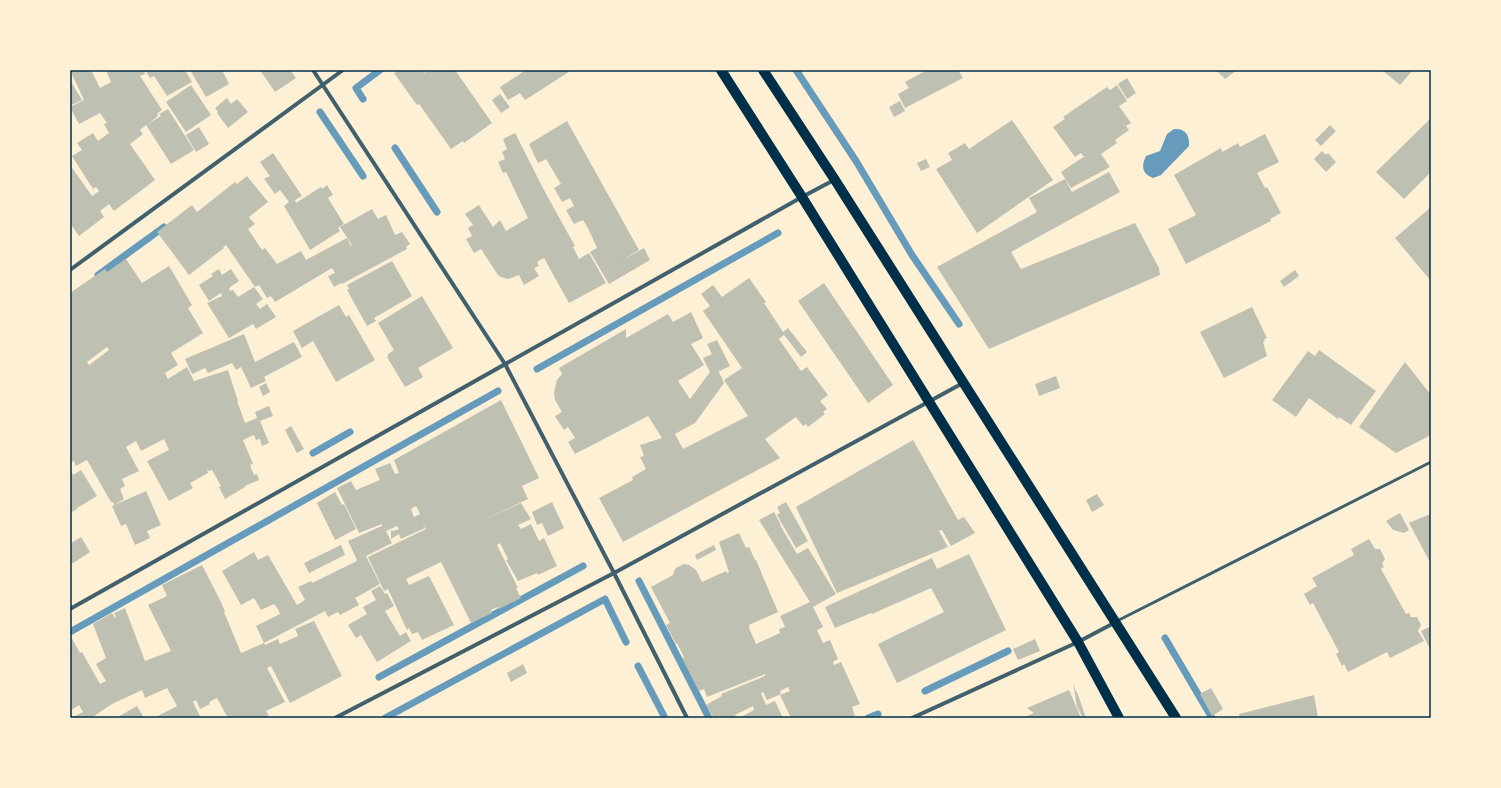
<svg xmlns="http://www.w3.org/2000/svg" width="1501" height="788" font-family="'Noto Serif',serif">
  <style>
    .water { fill: #669bbc }
    .lines { fill: none; stroke-linecap: round; stroke-linejoin: round }
    .stream { stroke: #669bbc; stroke-width: 7 }
    .building { fill: #bec0b2; fill-rule: evenodd }
    .service { stroke: #3f606c; stroke-width: 3 }
    .minor { stroke: #3f606c; stroke-width: 4 }
    .primary { stroke: #003049; stroke-width: 10 }
    .neatline { fill: none; stroke: #003049; stroke-width: 1.5 }
  </style>
  <rect width="100%" height="100%" fill="#fdf0d5"/>
  <path class="water" d="M1174,129C1185,128 1190,135 1189,146L1161,175L1153,178C1142,174 1141,166 1146,156L1160,151L1167,134Z"/>
  <g class="lines">
    <path class="stream" d="M796,70L856,161L912,255L959,324
      M363,99L356,88L380,70
      M320,112L363,176
      M395,148L437,212
      M98,275L164,227
      M537,369L778,233
      M313,453L350,432
      M639,581L709,718
      M70,632L498,391
      M1165,638L1212,718
      M638,666L665,718
      M379,677L583,566
      M925,691L1008,651
      M385,718L605,599L626,642
      M868,718L878,714"/>
  </g>
  <path class="building" d="M70,70H91L100,88L111,82L106,70H144L145,74L140,76L162,110L157,114L158,116L148,124L161,116L159,114L168,109L194,150L171,164L146,125L140,130L143,134L130,144L155,180L114,211L109,204L100,211L104,217L79,236L70,223V165L92,196L99,191L96,187L93,189L72,156L82,150L77,143L93,133L98,141L109,133L104,124L107,123L100,113L79,124L70,107L84,100Z
    M145,70H185L192,82L167,96L154,76L150,78Z
    M190,70H222L229,84L206,97Z
    M260,70H290L296,78L275,92Z
    M399,70H422L424,73L428,70H455L492,123L464,143L463,141L451,149L419,104L417,105L394,73Z
    M526,70H572L525,100L520,93L508,100L500,87Z
    M927,70H958L963,78L905,108L898,94L909,88L905,82Z
    M1216,70H1237L1225,79Z
    M1382,70H1413L1400,85Z
    M1127,78L1136,93L1127,99L1118,84Z
    M70,80L82,100L70,106Z
    M191,85L211,115L186,132L166,102Z
    M1117,85L1127,101L1119,106L1131,123L1126,126L1129,130L1115,140L1117,143L1101,154L1110,167L1071,188L1061,172L1085,156H1083L1081,153L1075,157L1053,127L1065,119L1063,117L1107,87L1110,90Z
    M500,94L510,107L501,113L492,100Z
    M227,98L231,104L237,99L248,112L228,128L217,113L218,112L215,108Z
    M900,101L905,111L894,117L889,107Z
    M1431,118V172L1404,199L1376,172Z
    M1012,120L1053,180L977,233L936,169L952,160L948,153L965,143L969,149Z
    M567,121L639,250L621,261L644,248L650,260L609,284L590,252L597,248L588,228L583,220L574,224L566,210L574,206L570,198L562,202L554,188L561,184L546,159L538,163L529,144Z
    M1330,125L1336,131L1321,146L1315,140Z
    M199,127L209,144L196,152L186,135Z
    M515,133L545,192L575,246L573,247L579,259L589,253L606,283L569,303L544,258L537,262L539,266L534,268L539,276L524,285L519,275L508,279L501,277L498,275L481,249L474,253L466,239L472,236L468,228L473,225L465,214L479,205L493,227L500,220L506,231L528,218L506,172L503,173L498,162L505,159L502,152L507,149L503,139Z
    M1265,134L1279,162L1257,173L1265,188L1267,187L1281,213L1270,219L1271,221L1186,264L1168,229L1196,215L1174,175L1221,148L1222,152L1238,143L1240,147Z
    M1322,151L1326,155L1328,153L1336,162L1326,172L1314,159Z
    M273,153L302,196L295,200L296,203L321,187L322,189L327,185L333,195L328,198L344,224L338,228L340,231L310,250L284,206L289,202L280,190L275,194L264,179L270,176L260,162Z
    M926,159L930,167L921,171L917,163Z
    M1109,172L1120,192L1011,252L1021,269L1135,223L1159,268L1160,275L989,349L937,267L1037,212L1029,198L1065,179L1072,192Z
    M247,176L268,202L249,217L255,224L248,229L262,250L265,248L277,264L301,251L306,260L347,238L351,246L352,245L340,227L372,209L378,219L386,215L395,235L402,232L410,244L406,247L407,249L342,284L341,283L334,287L328,276L335,273L332,268L275,302L271,296L267,298L259,285L255,287L226,245L223,247L224,248L189,275L157,232L192,205L197,212L235,182L237,184Z
    M1431,207V281L1395,238Z
    M126,259L142,283L169,266L192,305L188,308L203,333L171,353L178,365L165,373L168,379L187,367L194,381L228,370L238,401H237L245,423L257,418L255,412L269,406L273,416L260,421L269,443L262,446L260,439L256,440L254,435L243,440L253,464L250,465L254,475L257,474L259,480L245,486V487L225,499L219,487L221,486L212,470L209,471L207,469L208,473L190,483L193,488L169,501L147,461L169,450L164,439L141,451L136,441L126,447L139,471L122,479L125,486L120,489L124,499L114,505L113,502H111L87,460L76,466L74,461L70,463V293L105,269L107,272ZM107,347L109,350L89,365L87,362Z
    M392,261L412,296L374,318L376,321L367,326L347,290L349,289L347,285Z
    M219,269L222,275L231,269L239,281L229,288L230,291L233,290L238,297L254,287L263,299L256,304L260,309L267,304L276,317L256,329L253,324L229,338L207,303L222,296L221,293L209,301L199,285L213,276L211,274Z
    M1295,270L1299,276L1284,287L1280,281Z
    M749,278L766,302L764,303L783,332L788,328L807,352L801,357L784,335L779,339L801,371L807,367L828,395L820,401L827,409L823,412L825,414L808,427L806,424L803,426L796,417L765,439L780,458L623,542L599,498L633,480L632,477L646,469L640,457L644,456L640,445L662,438L648,416L575,454L568,442L575,438L568,427L564,430L555,416L562,412L555,400L554,392L557,380L562,374L559,368L626,329V338L668,314L673,322L691,312L703,338L691,344L704,365L678,381L690,399L710,372L703,358L712,354L707,344L717,340L730,366L720,371L718,370L724,383L695,423L675,434L683,449L748,416L724,380L742,368L703,311L710,306L701,294L713,285L722,297Z
    M824,283L893,385L868,403L798,301Z
    M422,296L453,348L418,368L423,377L405,387L387,357L388,356L387,355L394,350L378,323Z
    M339,305L346,317L349,315L375,360L336,382L313,341L302,348L293,331Z
    M1252,307L1267,338L1264,339L1265,341L1263,342L1267,356L1224,378L1200,332Z
    M244,334L255,362L294,342L302,357L264,377L266,381L251,388L241,367L236,370L232,363L208,373L205,368L192,374L185,359Z
    M1319,350L1376,391L1351,425L1339,417L1338,419L1309,398L1296,417L1272,400L1308,351L1315,356Z
    M1405,362L1431,395V435L1396,453L1359,427Z
    M1056,376L1060,388L1039,396L1035,384Z
    M266,383L270,392L263,396L259,387Z
    M501,400L539,478L522,486L528,499L479,522L521,503L531,519L518,525L521,529L531,524L539,541L544,538L557,566L538,575L537,573L518,581L506,560L508,559L500,543L497,545L518,588H516L521,598L499,609L498,607L491,610L492,613L471,623L441,562L406,579L409,585L429,576L454,625L422,640L418,632L412,634L409,628L407,630L388,589L384,591L368,557L426,529L422,521L425,528L401,539L399,534L391,539V530L394,531L399,529L397,526L386,531L392,543L366,556L380,584L355,598L359,605L340,615L338,612L328,617L325,611L264,643L256,626L280,614L278,609L274,604L261,610L254,598L241,605L222,571L254,552L258,560L268,555L297,605L305,600L298,587L311,581L312,583L355,562L357,560L348,541L382,526V524L359,533L337,488L351,481L356,490L380,480L375,469L390,463L395,474L399,473L394,460ZM416,506L420,514L414,517L411,509Z
    M291,426L304,449L297,453L285,430Z
    M913,440L958,520L964,517L975,533L951,546L942,530L939,531L948,547L837,593L796,507Z
    M70,468L73,475L81,470L97,496L77,508V509L70,513Z
    M146,491L161,525L147,531L150,538L135,545L126,524L121,526L112,506Z
    M335,492L342,505L344,504L356,529L335,540L317,503Z
    M1097,494L1104,505L1092,512L1086,500Z
    M552,502L564,528L548,536L542,523L537,525L532,512Z
    M786,502L808,541L796,548L777,515L780,513L777,507Z
    M774,512L781,525H780L797,554L808,548L836,594L813,607L823,627L817,630L823,643L830,640L838,659L833,662L834,665L841,662L860,704L852,707L855,716L850,718H791L780,695L790,691L788,687L780,691L781,694L767,700L763,692L761,693L766,705L775,701L783,718H739L754,710L753,706L735,715L737,718H714L706,705L722,696L721,694L765,676V674L707,697L704,689L699,691L682,658L684,657L677,643L676,644L666,625L670,623L651,587L673,575L674,571L676,568L684,564L689,565L696,570L702,582L726,571L727,573L729,572L719,542L739,533L746,548L749,547L755,560H756L778,612L749,625L750,627L749,628L756,644L780,633L779,629L785,627L780,616L810,602L759,520Z
    M1400,513L1409,530L1404,533L1393,530L1386,521Z
    M1430,514L1431,516V564L1409,523Z
    M81,537L90,552L70,565V544Z
    M1369,539L1375,549H1380L1385,559L1382,564L1384,567L1381,569L1406,614L1409,613L1411,617H1417L1421,625L1418,631L1424,641L1390,658L1387,652L1348,672L1344,664L1342,666L1336,654L1339,652L1313,603L1310,605L1304,594L1317,586L1312,578L1354,555L1351,549Z
    M341,545L345,555L309,573L304,563Z
    M714,545L716,550L697,560L695,555Z
    M969,554L1006,630L897,683L878,644L944,612L931,588L872,614L871,613L835,628L825,607L932,558L937,569Z
    M202,565L221,602L225,612H224L241,653L264,643L265,645L278,639L280,644L298,636L295,629L314,621L342,676L290,703L271,666L267,668L285,702L266,711L270,718H228L217,698L209,702L210,704L200,709L196,700L193,702L201,718H154L177,706L167,688L145,698L142,690L112,704L91,718H70V712L73,717L83,712L79,705L70,711V635L80,653L82,652L100,684L106,681L96,664L106,658L93,624L112,613L115,618L116,617L114,613L125,608L145,661L171,651L148,605L167,596L162,585Z
    M380,586L385,594L387,593L394,606L385,611L400,636L406,632L411,641L377,662L361,635L356,638L348,625L367,614L363,607L376,600L371,591Z
    M1431,626V651L1421,631Z
    M1035,639L1040,651L1018,660L1013,649Z
    M523,664L527,673L511,682L507,673Z
    M1073,683L1076,692H1077L1086,718H1083L1077,707Z
    M1211,688L1223,709L1212,716L1200,694Z
    M1069,690L1081,718H1022L1034,713L1027,708Z
    M1314,695L1318,718H1240L1239,714Z
    M137,706L144,718H116Z"/>
  <g class="lines">
    <path class="service" d="M1117,621L1431,462"/>
    <path class="minor" d="M313,70L505,364L614,573L687,718
      M70,270L343,70
      M70,609L802,197L834,180
      M335,718L614,573L963,383
      M912,718L1078,642L1116,622"/>
    <path class="primary" d="M721,70L802,197L1078,642L1119,718
      M763,70L835,180L1176,718"/>
  </g>
  <rect width="1501" height="788" fill="none" stroke="#fdf0d5" stroke-width="142"/>
  <rect x="71" y="71" width="1359" height="646" class="neatline"/>
</svg>
